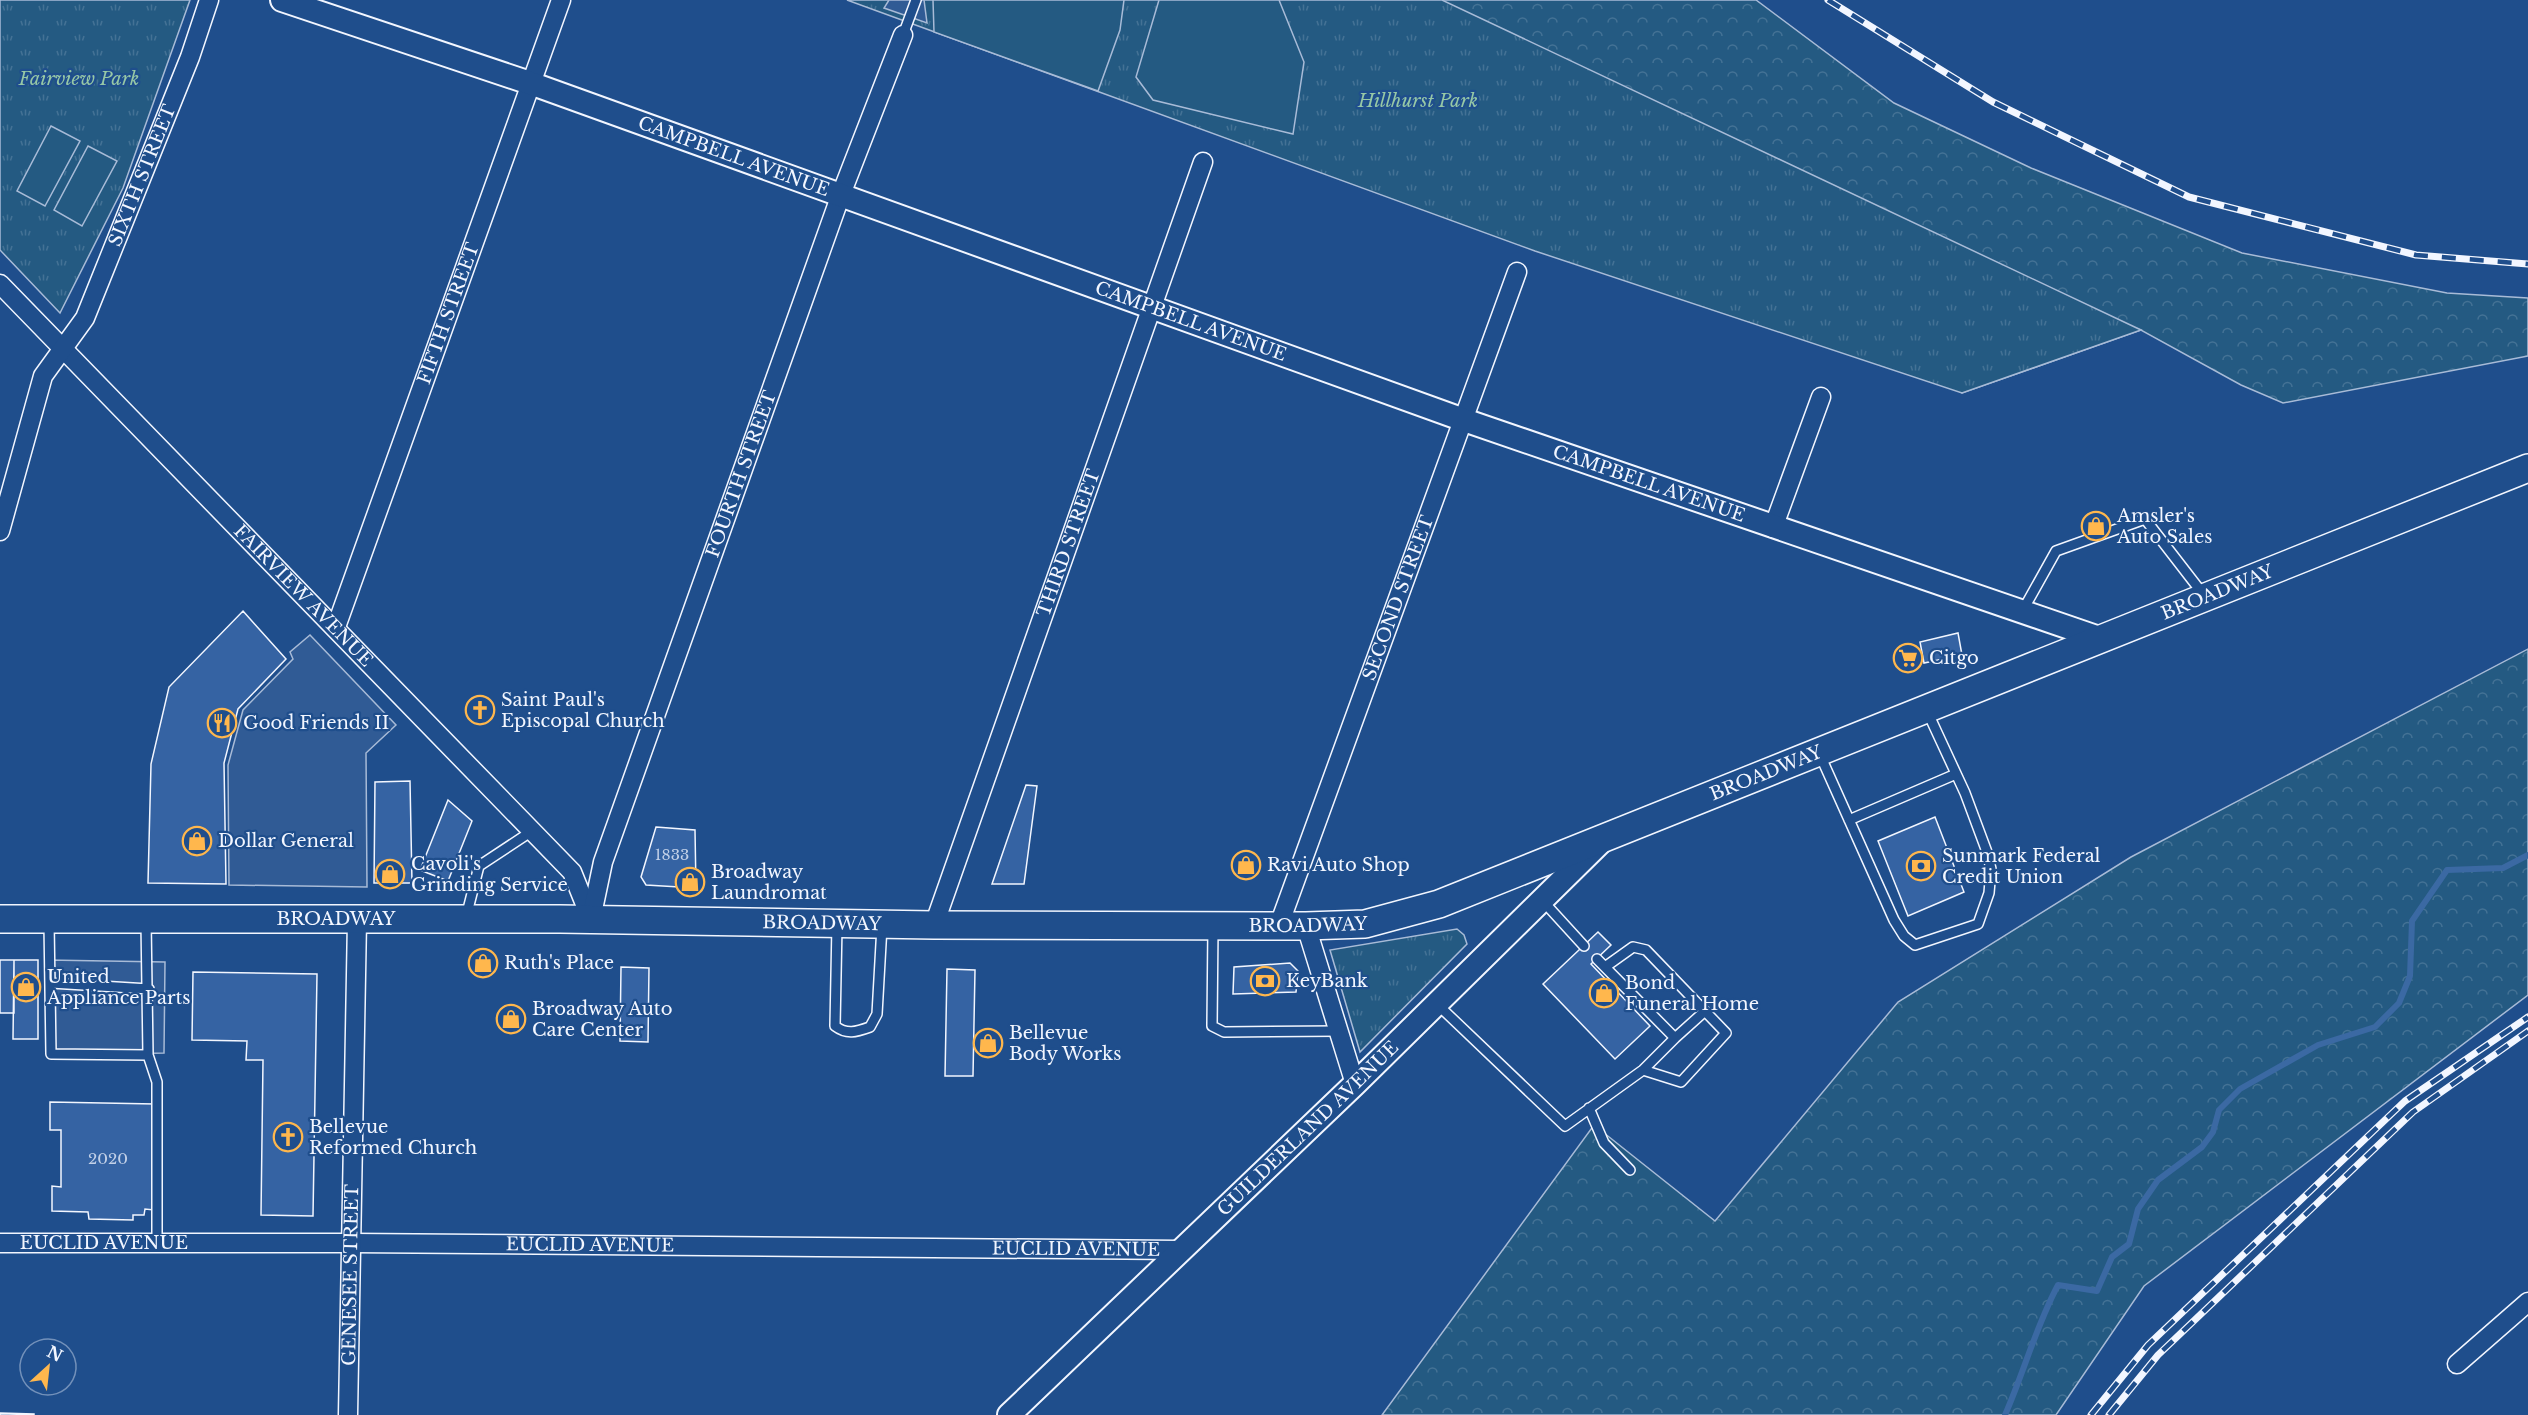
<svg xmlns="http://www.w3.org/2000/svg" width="2528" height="1415" font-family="'Libre Baskerville',serif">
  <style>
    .forest { fill: url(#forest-crowns); stroke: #a8bbd7; stroke-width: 1.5 }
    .park { fill: url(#park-tufts); stroke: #a8bbd7; stroke-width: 1.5 }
    .garden { fill: #245a82; stroke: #a8bbd7; stroke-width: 1.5 }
    .parking { fill: #305b95; stroke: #a8bbd7; stroke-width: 1.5 }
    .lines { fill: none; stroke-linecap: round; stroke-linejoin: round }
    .stream { stroke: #3b69a3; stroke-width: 6 }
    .building { fill: #3563a3; stroke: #f2f6ff; stroke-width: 1.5 }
    .service-casing { stroke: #f2f6ff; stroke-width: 12 }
    .minor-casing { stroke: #f2f6ff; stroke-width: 21 }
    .tertiary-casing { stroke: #f2f6ff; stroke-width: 26 }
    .secondary-casing { stroke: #f2f6ff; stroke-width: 30 }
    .service { stroke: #1f4e8c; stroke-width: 9 }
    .minor { stroke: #1f4e8c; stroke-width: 18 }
    .tertiary { stroke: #1f4e8c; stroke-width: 22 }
    .secondary { stroke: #1f4e8c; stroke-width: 27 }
    .rail-casing { stroke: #f2f6ff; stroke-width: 7 }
    .rail { stroke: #1f4e8c; stroke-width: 4.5; stroke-dasharray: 14; stroke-linecap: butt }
    .labels { text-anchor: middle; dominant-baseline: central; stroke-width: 4.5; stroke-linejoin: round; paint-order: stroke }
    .number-label { font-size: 15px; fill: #c3d1e8 }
    .park-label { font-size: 18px; font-style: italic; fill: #97c8a6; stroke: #1f4e8c }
    .street-label { font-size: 18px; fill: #f2f6ff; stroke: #1f4e8c }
    .poi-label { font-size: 18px; fill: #f2f6ff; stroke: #1f4e8c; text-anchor: start }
  </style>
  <defs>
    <pattern id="forest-crowns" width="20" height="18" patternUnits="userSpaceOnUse" patternTransform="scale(1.5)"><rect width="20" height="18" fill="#245a82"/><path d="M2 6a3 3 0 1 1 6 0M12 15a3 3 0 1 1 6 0" fill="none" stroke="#447295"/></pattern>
    <pattern id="park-tufts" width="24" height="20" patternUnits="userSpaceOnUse" patternTransform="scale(1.5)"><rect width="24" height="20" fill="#245a82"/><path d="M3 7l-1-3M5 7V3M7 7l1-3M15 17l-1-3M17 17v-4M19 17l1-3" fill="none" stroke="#447295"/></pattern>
  </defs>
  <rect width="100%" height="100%" fill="#1f4e8c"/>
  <path class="forest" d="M1283,0H1756L1894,103L2031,168L2242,253L2447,293L2528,298V356L2283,403L2241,385L2141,330L1962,393Z
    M2528,649V995L2144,1286L2056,1415H1382L1594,1125L1715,1221L1898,1002L2131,857Z"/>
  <path class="park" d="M0,0H190L123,188L60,313L0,250Z
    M847,0H1442L2141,330L1962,393L1535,251Z
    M1457,929L1464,935L1467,944L1360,1052L1330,950Z"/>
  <path class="garden" d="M933,0H1124L1120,30L1098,91L934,32Z
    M1159,0H1279L1304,62L1293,134L1153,100L1136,77Z
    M51,126L80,141L45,206L17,191Z
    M88,146L117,161L82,226L54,210Z"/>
  <path class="parking" d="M889,0H924L927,23L884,8Z
    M310,635L396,725L366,753L367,887L229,885L228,765L243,710L293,659L290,652Z
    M47,960L165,962L164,1053L55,1055Z"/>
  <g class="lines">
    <path class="stream" d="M2005,1415C2024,1372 2036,1326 2058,1285L2097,1291L2112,1257L2129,1244L2138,1209L2158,1180L2202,1147L2213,1132L2219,1110L2240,1089L2318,1045L2375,1027L2399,1003L2410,976L2412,921L2447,870L2503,868L2528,855"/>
  </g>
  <path class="building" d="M243,611L286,659L238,709L224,763L226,884L148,883L151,764L169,687Z
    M1958,633L1962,655L1924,663L1920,642Z
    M410,781L412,883H374L375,782Z
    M1026,785L1037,786L1024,884H992Z
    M448,800L472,821L448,881L420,870Z
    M1935,817L1964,892L1908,916L1878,841Z
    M656,827L695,830L696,888L646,885L641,877Z
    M1598,932L1611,945L1591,964L1650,1026L1615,1059L1543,984Z
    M0,960H14V1013H0Z
    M14,960H38V1039H13Z
    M1290,963L1298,971L1296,992L1233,994L1234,967Z
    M621,967L649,968L648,1042L620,1041Z
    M947,969L975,970L973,1076H945Z
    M193,972L317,974L313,1216L261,1215L263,1060H246L247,1041L192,1040Z
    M50,1102L155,1104L154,1210L145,1209L144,1215H133V1220L89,1219L88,1212L52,1211V1186L61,1187V1130H50Z
    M0,1413L34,1414V1415H0Z"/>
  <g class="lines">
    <g class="service-casing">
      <path id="service" d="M903,35L916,0
        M2023,610L2056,551L2145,519L2203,594
        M1820,755L1894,920L1904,936L1915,945L1978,924L1989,893L1991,869L1987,852L1965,793L1927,711
        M1849,820L1956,774
        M1542,900L1584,946
        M466,917L479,866L532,831
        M146,921L148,1055L157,1082V1242
        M49,923L51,1054L148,1055
        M837,925L835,1026C847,1035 856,1032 870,1027L877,1014L882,926
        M1213,927L1212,1026L1224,1032L1338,1031
        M1605,967L1633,947L1646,950L1726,1033L1681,1082L1643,1070
        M51,983L149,989
        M1438,1005L1565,1126L1643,1070L1675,1038L1597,959
        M1675,1038L1705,1011
        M1589,1108L1604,1143L1630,1170"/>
    </g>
    <g class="minor-casing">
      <g id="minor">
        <path id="s1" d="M0,284L572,872L591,919"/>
        <path d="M1773,528L1821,397"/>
        <path id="s2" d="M0,531L43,376L85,318L190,57L209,0"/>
        <path id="s3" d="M336,627L561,0"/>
        <path id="s4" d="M591,919L603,862L840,197L903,35"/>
        <path id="s5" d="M934,925L1203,162"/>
        <path id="s6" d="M1279,925L1517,272"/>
        <path d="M1306,926L1355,1084"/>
        <path id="s7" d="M0,1243H352L1180,1250"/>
        <path d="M2457,1364L2528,1302"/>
        <path id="s8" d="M348,1415L357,920"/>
      </g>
    </g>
    <g class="tertiary-casing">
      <g id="tertiary">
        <path id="s9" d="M282,0L530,83L1464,420L2102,639"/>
        <path id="s10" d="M1009,1415L1355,1084L1603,840"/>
      </g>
    </g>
    <g class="secondary-casing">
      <g id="secondary">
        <path id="s11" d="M0,919H560L934,925L1306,926L1365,924L1439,904L2528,468"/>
      </g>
    </g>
    <use href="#service" class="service"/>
    <use href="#minor" class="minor"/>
    <use href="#tertiary" class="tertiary"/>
    <use href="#secondary" class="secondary"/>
    <g class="rail-casing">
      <path id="rail" d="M1828,0L1993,102L2189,197L2416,255L2528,264
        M2091,1415L2148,1345L2405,1101L2528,1017
        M2109,1415L2158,1355L2413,1112L2528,1031"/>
    </g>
    <use href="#rail" class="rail"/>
  </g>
  <defs>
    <g id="shop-ring" transform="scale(1.5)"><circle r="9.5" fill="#1f4e8c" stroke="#ffb74d" stroke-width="1.5"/><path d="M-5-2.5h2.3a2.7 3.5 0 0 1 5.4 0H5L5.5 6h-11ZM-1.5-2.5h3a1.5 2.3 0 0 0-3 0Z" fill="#ffb74d"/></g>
    <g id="supermarket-ring" transform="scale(1.5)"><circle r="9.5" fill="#1f4e8c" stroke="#ffb74d" stroke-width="1.5"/><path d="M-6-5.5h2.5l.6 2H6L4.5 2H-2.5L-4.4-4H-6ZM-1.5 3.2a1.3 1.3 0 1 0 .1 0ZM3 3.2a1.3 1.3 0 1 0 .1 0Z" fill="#ffb74d"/></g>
    <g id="church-ring" transform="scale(1.5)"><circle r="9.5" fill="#1f4e8c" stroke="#ffb74d" stroke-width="1.5"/><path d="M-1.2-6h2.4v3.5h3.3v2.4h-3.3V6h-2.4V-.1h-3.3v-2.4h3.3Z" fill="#ffb74d"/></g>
    <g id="restaurant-ring" transform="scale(1.5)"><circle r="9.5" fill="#1f4e8c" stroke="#ffb74d" stroke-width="1.5"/><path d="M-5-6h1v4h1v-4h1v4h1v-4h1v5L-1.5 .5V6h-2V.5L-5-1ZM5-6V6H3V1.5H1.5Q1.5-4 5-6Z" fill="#ffb74d"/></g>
    <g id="bank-ring" transform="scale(1.5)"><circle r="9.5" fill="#1f4e8c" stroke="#ffb74d" stroke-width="1.5"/><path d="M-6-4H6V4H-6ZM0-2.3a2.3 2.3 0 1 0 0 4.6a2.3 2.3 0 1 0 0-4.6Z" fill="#ffb74d"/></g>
  </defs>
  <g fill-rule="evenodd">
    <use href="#shop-ring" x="2096" y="526"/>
    <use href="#supermarket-ring" x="1908" y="658"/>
    <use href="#church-ring" x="480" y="710"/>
    <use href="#restaurant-ring" x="222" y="723"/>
    <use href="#shop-ring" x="197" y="841"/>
    <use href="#shop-ring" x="1246" y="865"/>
    <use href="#bank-ring" x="1921" y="866"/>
    <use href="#shop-ring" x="390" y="874"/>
    <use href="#shop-ring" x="690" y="882"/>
    <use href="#shop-ring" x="483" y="963"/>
    <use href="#bank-ring" x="1265" y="981"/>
    <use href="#shop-ring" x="26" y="987"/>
    <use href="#shop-ring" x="1604" y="993"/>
    <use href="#shop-ring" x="511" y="1019"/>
    <use href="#shop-ring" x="988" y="1043"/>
    <use href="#church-ring" x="288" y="1137"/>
  </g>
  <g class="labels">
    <g class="number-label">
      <text x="672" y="854">1833</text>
      <text x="108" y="1158">2020</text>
    </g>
    <g class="park-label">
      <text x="79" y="79">Fairview Park</text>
      <text x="1418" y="101">Hillhurst Park</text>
    </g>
    <g class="street-label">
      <text stroke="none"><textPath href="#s9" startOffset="478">CAMPBELL AVENUE</textPath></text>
      <text stroke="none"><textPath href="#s2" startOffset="386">SIXTH STREET</textPath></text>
      <text stroke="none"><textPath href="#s3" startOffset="333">FIFTH STREET</textPath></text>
      <text stroke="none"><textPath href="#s9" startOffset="964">CAMPBELL AVENUE</textPath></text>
      <text stroke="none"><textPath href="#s4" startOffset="470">FOURTH STREET</textPath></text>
      <text stroke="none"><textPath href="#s9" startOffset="1450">CAMPBELL AVENUE</textPath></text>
      <text stroke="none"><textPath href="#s5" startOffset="405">THIRD STREET</textPath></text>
      <text stroke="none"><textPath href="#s11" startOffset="2280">BROADWAY</textPath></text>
      <text stroke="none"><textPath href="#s1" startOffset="435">FAIRVIEW AVENUE</textPath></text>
      <text stroke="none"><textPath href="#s6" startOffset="348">SECOND STREET</textPath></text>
      <text stroke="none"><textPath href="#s11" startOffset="1794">BROADWAY</textPath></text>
      <text stroke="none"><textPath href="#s11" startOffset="336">BROADWAY</textPath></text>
      <text stroke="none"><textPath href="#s11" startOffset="822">BROADWAY</textPath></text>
      <text stroke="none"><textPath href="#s11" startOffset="1308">BROADWAY</textPath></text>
      <text stroke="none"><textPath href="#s10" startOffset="414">GUILDERLAND AVENUE</textPath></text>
      <text stroke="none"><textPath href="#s7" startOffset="104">EUCLID AVENUE</textPath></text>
      <text stroke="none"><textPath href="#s7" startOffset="590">EUCLID AVENUE</textPath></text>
      <text stroke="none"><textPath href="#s7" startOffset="1076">EUCLID AVENUE</textPath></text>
      <text stroke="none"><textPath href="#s8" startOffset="140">GENESEE STREET</textPath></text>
    </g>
    <g class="poi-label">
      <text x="2117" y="516">Amsler's<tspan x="2117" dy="21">Auto Sales</tspan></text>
      <text x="1929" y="658">Citgo</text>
      <text x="501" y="700">Saint Paul's<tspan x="501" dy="21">Episcopal Church</tspan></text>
      <text x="243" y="723">Good Friends II</text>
      <text x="218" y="841">Dollar General</text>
      <text x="1942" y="856">Sunmark Federal<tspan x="1942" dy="21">Credit Union</tspan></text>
      <text x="411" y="864">Cavoli's<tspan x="411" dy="21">Grinding Service</tspan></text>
      <text x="1267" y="865">Ravi Auto Shop</text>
      <text x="711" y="872">Broadway<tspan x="711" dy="21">Laundromat</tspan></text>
      <text x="504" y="963">Ruth's Place</text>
      <text x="47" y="977">United<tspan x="47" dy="21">Appliance Parts</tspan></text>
      <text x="1286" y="981">KeyBank</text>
      <text x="1625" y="983">Bond<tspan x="1625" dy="21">Funeral Home</tspan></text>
      <text x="532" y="1009">Broadway Auto<tspan x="532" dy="21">Care Center</tspan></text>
      <text x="1009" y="1033">Bellevue<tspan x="1009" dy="21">Body Works</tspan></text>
      <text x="309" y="1127">Bellevue<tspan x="309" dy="21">Reformed Church</tspan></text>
    </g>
  </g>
  <g transform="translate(48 1367) rotate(27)"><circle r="28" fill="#1f4e8c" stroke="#7391ba" stroke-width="1.5"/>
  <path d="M0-4.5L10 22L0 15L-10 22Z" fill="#ffb74d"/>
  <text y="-9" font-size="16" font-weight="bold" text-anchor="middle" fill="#f2f6ff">N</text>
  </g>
</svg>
